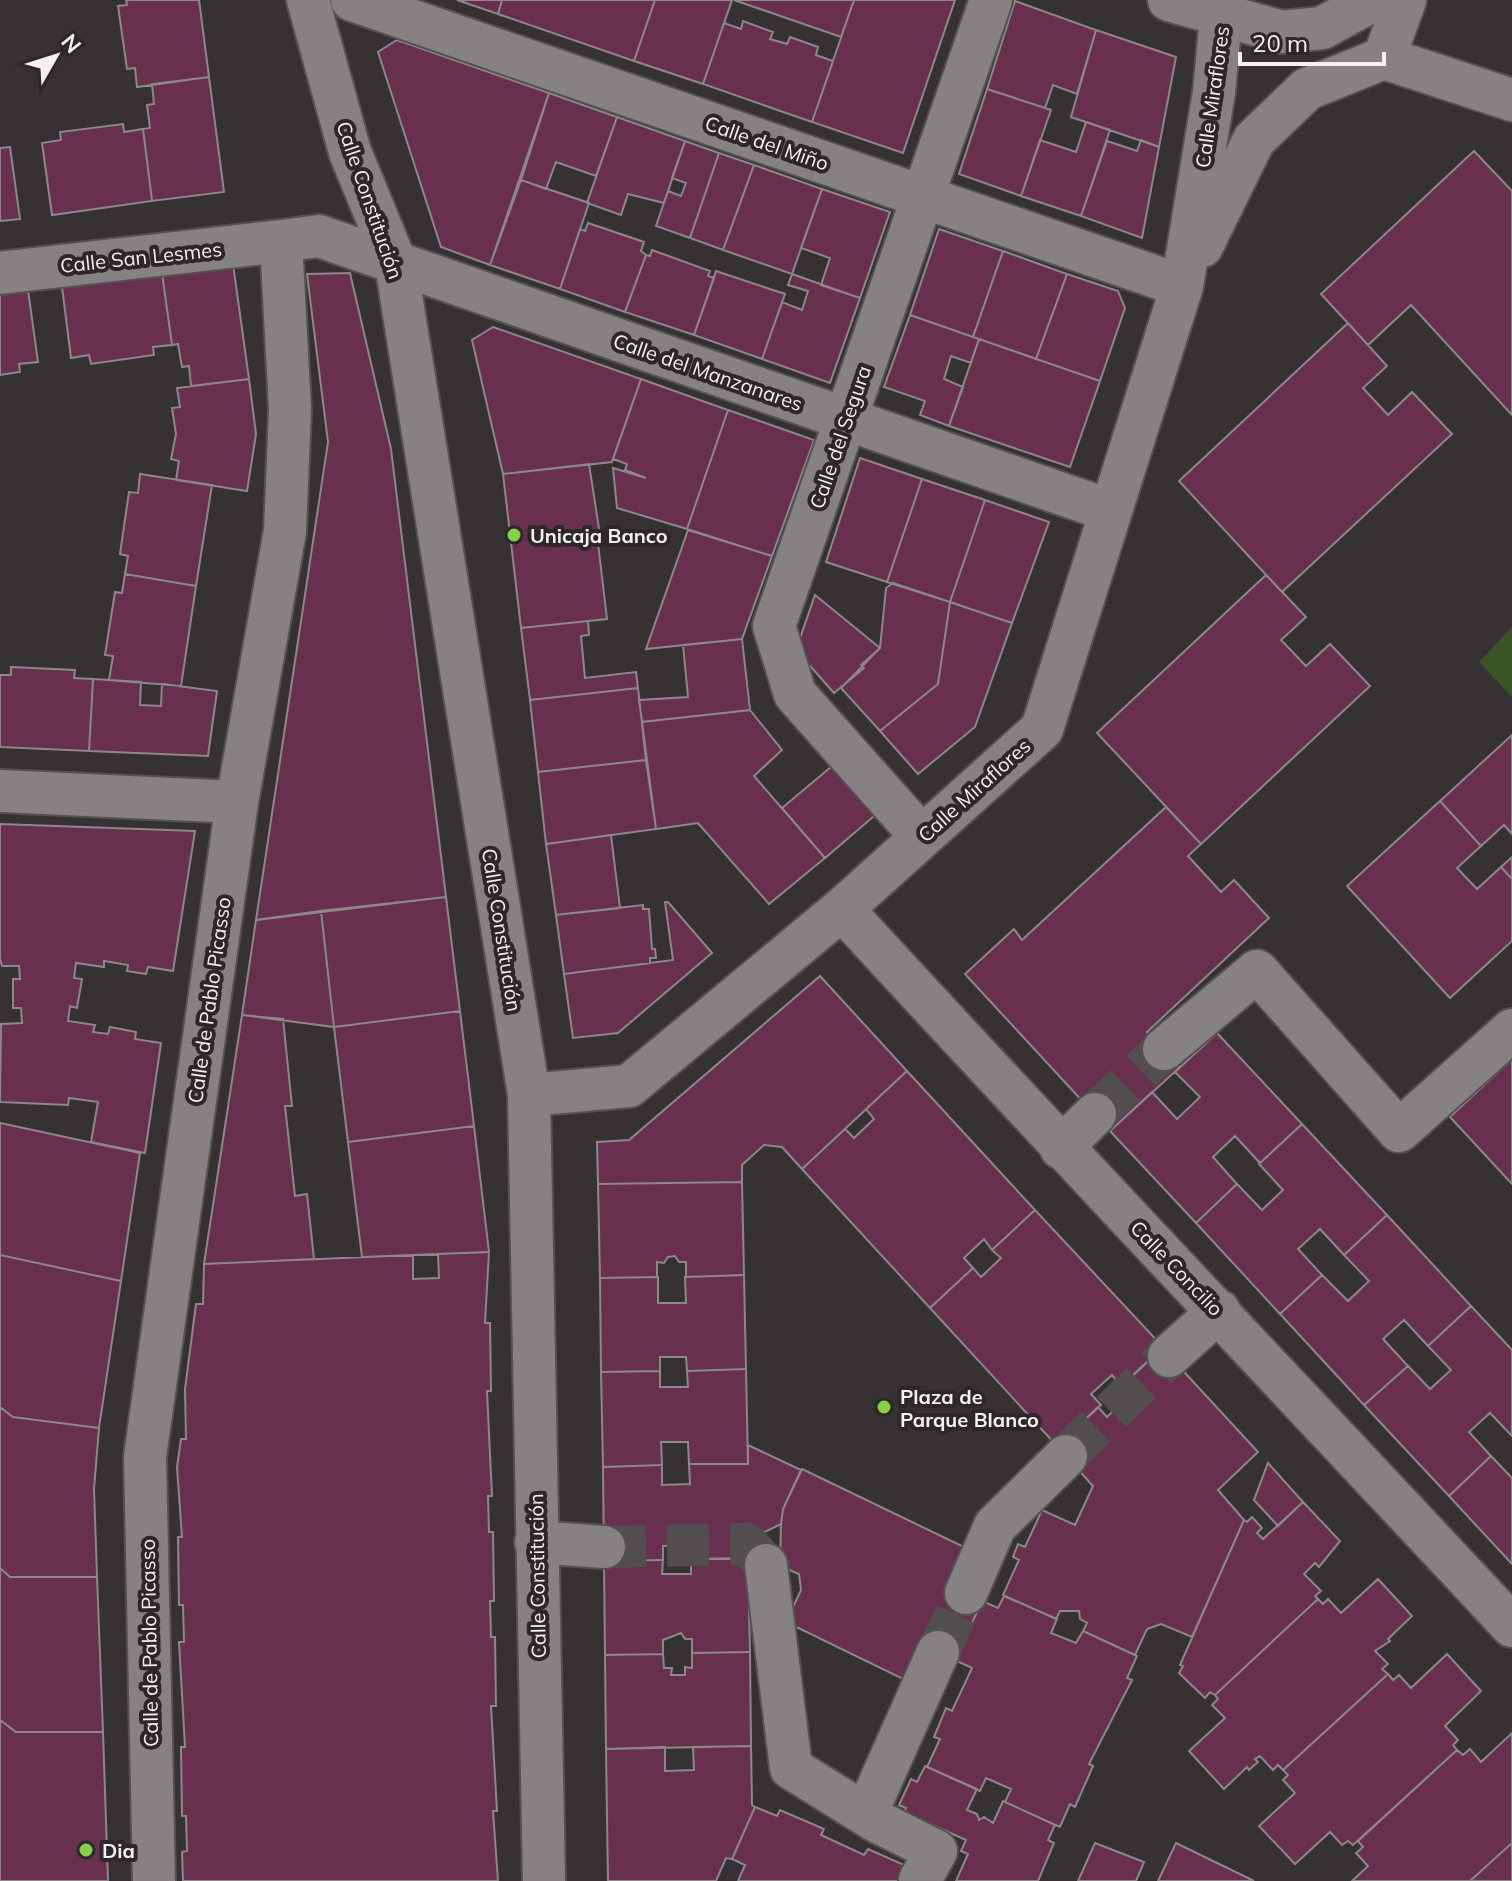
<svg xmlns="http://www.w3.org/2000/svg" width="1512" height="1881" font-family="Mulish,sans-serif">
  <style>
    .green { fill: #3a5426 }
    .building { fill: #68304e; stroke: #8c8789; stroke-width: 2 }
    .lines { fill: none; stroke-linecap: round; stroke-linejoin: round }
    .street-tunnel { stroke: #524e50; stroke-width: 42; stroke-dasharray: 42 21; stroke-linecap: butt }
    .street-casing { stroke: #545153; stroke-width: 46 }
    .street { stroke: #868183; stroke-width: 42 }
    .poi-dot { fill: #88cf49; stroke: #2c2829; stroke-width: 3 }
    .labels { text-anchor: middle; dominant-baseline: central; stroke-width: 8; stroke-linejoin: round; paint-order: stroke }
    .street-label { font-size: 20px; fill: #f2f0f1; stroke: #2c2829 }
    .poi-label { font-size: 20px; font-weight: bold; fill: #f2f0f1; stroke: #2c2829; text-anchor: start }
  </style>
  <rect width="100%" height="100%" fill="#363233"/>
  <path class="green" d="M1512,627V697L1479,662Z"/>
  <path class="building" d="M126,0H199L209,77L137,87L135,68L127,69L118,6L127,5Z
    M457,0H502L498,14Z
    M502,0H655L634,61L498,14Z
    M655,0H732L703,84L634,61Z
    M734,0H854L841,37Z
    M854,0H955L903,153L812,122Z
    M1015,1L1096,30L1077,94L1053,85L1045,108L987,89Z
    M743,21L773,32L770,39L787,44L790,37L818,47L816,55L833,61L812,122L703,84L724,23L741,29Z
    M1096,30L1176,57L1159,147L1071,117Z
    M397,40L549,93L490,265L441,247L378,52Z
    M209,77L224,192L152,201L143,129L150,128L147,105L154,104L152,84Z
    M987,89L1051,110L1021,196L959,174Z
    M549,93L617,117L596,176L556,162L546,189L521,180Z
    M617,117L685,141L664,203L628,194L621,215L587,203Z
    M1086,122L1110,130L1081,216L1021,196L1040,140L1076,152Z
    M123,124L124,132L143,129L152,201L52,215L42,143L61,140L60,132Z
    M1141,140L1159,147L1142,238L1081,216L1107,141L1137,151Z
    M685,141L719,153L690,238L656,226L668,191L681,196L686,183L672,178Z
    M10,147L20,219L0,221V148Z
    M1474,151L1512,191V415L1411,305L1368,345L1321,294Z
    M719,153L754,165L723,250L690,238Z
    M754,165L822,189L792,274L723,250Z
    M521,180L589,203L560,289L490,265Z
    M822,189L890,212L860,298L821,285L830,258L801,248Z
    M588,223L644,242L641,251L646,255L625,312L560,289L580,229L585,231Z
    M939,229L1003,251L973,337L910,315Z
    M652,250L710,271L708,276L714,278L694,335L625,312L646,255L650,256Z
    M1003,251L1067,274L1036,359L973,337Z
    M233,264L249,379L191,386L189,366L182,367L178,344L172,345L162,273Z
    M716,271L785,294L762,359L694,335Z
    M162,273L172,345L153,347L154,355L91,364L89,355L71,358L62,287Z
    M350,273L391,449L446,897L256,920L328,442L307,274Z
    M792,274L860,298L830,383L762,359L782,302L802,310L808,291L788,285Z
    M1067,274L1118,291L1125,308L1100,381L1036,359Z
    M28,290L38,362L19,364L20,372L0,375V294Z
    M910,315L979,339L971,363L951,356L944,379L963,387L949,426L920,415L925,401L884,387Z
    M1348,323L1387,366L1363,388L1388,415L1412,392L1452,434L1282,592L1179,481Z
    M493,327L641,379L612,462L503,474L472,340Z
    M979,339L1100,381L1070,467L949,426Z
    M249,379L256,434L247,491L176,480L179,461L171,459L176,434L172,408L180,407L177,388Z
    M641,379L728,410L687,529L617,508L613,468L646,478L625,470L627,464L613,459Z
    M728,410L814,440L772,556L687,529Z
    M860,458L922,479L887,582L826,562Z
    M589,464L600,535H597L607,619L521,628L503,474Z
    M140,474L212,485L196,586L125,574L128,556L120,554L129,492L138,493Z
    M922,479L985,500L950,602L887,582Z
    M985,500L1049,522L1012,623L950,602Z
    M688,530L772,556L742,639L646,649Z
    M125,574L196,586L181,686L109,680L113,656L105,655L115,592L122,593Z
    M1266,575L1306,617L1281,640L1306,666L1330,644L1370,686L1201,844L1097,733Z
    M893,583L950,602L938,684L880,731L841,688L880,648L886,588Z
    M815,595L880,648L861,665L864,668L834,693L804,659L799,641Z
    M950,602L1012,623L975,727L918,774L880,731L938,684Z
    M588,621L589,635L581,636L585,678L636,672L638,688L530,700L521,628Z
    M742,639L750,710L642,722L639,700L688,697L683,645Z
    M11,667L75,670L74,678L93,679L89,751L0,747V675H11Z
    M93,679L141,682L140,705L161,706L162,684L217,691L208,756L89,751Z
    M638,688L646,760L538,772L530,700Z
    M750,710L782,750L754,776L825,858L769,904L698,823L656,829L642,722Z
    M1512,735V834L1504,825L1481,846L1440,801Z
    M646,760L656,829L546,844L538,772Z
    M838,761L880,811L825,858L782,808Z
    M1440,801L1481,846L1457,868L1477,889L1501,867L1512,879V941L1450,998L1347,886Z
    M1166,807L1201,844L1188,856L1221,892L1234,880L1269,918L1147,1032L1180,1067L1110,1131L965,974L1014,929L1022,940Z
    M0,824L195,831L173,971L148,967L146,974L127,971L128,965L104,961V967L76,963L74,978L82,979L77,1008L70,1006L68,1021L95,1025L93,1032L108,1034L110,1027L136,1032L135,1039L161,1043L145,1153L91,1142L98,1102L69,1098L68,1105L0,1102L1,1024L22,1023L21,1008H13V979H20L19,966H2L0,959Z
    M611,835L620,908L556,915L546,844Z
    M1512,857V879L1501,867Z
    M446,897L460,1011L334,1027L321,911Z
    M665,902H668L712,953L618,1033L573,1038L564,974L673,960Z
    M643,905V909H649L652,949H655L656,958H650V963L564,974L556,915Z
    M321,911L334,1027L242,1015L256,920Z
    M820,976L907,1071L802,1169L782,1147L764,1145L742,1165V1182L598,1184L597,1142L629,1140Z
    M460,1011L474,1126L348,1142L334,1027Z
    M242,1015L283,1019L292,1106H285L295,1196L307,1194L314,1259L204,1264Z
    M1217,1033L1302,1124L1260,1163L1235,1136L1213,1157L1237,1184L1196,1223L1110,1131L1152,1092L1177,1119L1200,1097L1175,1072Z
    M1512,1059V1184L1450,1117Z
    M907,1071L1035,1210L992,1250L984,1239L964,1258L973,1268L930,1308L802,1169L845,1129L854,1138L874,1119L866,1109Z
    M0,1123L140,1153L121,1281L0,1255Z
    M1302,1124L1387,1215L1344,1255L1320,1229L1298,1249L1322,1275L1280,1314L1196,1223L1237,1184L1262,1210L1283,1190L1259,1164Z
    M474,1126L489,1252L362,1257L348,1142Z
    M742,1182L744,1275L686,1277V1262H679L675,1256L668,1257L664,1263L657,1262V1277L600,1278L598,1184Z
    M1035,1210L1163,1347L1121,1386L1112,1375L1091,1394L1101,1405L1057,1446L930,1308L973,1268L981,1277L1001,1258L992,1250Z
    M1387,1215L1471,1306L1428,1346L1404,1320L1383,1339L1408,1366L1364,1405L1280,1314L1322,1275L1348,1301L1369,1281L1344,1255Z
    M489,1252L485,1323H490L491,1391H487L492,1496H488L489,1532H493L494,1601H490L491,1637H495L496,1706H491L497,1811H493L498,1881H183L182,1852L187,1851L186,1816H182L181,1747H185L179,1642H184L183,1605H179L178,1537H182L177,1467L181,1439H186L185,1389L196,1304H203L204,1264L413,1255V1279L439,1278L438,1254Z
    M0,1255L121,1281L99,1428L13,1417L0,1407Z
    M744,1275L746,1369L687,1371L686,1357H660V1371L601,1372L600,1278L658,1277V1303H686L685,1277Z
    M1471,1306L1512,1350V1436L1490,1413L1469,1432L1491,1456L1449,1496L1364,1405L1408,1366L1430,1389L1451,1370L1428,1346Z
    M1162,1348L1258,1452L1218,1490L1244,1520L1192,1637L1161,1624L1147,1629L1135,1655L1083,1631L1087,1623L1080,1619L1079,1611H1060L1056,1619L1003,1595L1019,1560L1013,1557L1018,1544L1025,1547L1042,1510L1075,1525L1093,1486L1057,1446L1098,1407L1107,1417L1128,1397L1120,1388Z
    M746,1369L748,1464H689L688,1442H661L662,1465L603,1467L601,1372L660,1371V1387H688L687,1371Z
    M0,1407L13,1417L99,1428L94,1489L97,1577H10L0,1568Z
    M748,1445L801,1470L783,1509L781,1524L762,1533L770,1553L780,1550V1559H690V1545L663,1546V1560L604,1561L603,1467L662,1465V1485L690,1484L689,1464H748Z
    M1491,1456L1512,1478V1564L1449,1496Z
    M1268,1463L1303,1502L1278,1526L1254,1500Z
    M802,1469L966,1548L982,1601L955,1660L903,1679L786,1622L801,1590L799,1574L780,1566L781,1524L783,1509Z
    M1303,1502L1340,1541L1319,1567L1315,1563L1304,1574L1321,1591L1315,1596L1318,1599L1215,1695L1210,1692L1205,1698L1179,1673L1183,1666L1180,1665L1244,1520L1247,1522L1252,1517L1262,1528L1257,1533L1263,1539Z
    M748,1558L750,1652L692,1653V1639H685L681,1633L663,1640V1654L605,1655L604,1561L663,1560L662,1574H691V1559Z
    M0,1568L10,1577H97L103,1732H16L0,1720Z
    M1378,1579L1412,1616L1388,1639L1390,1641L1375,1651L1388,1664L1382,1669L1388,1674L1283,1770L1278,1765L1273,1770L1260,1756L1255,1759L1258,1762L1249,1770L1247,1767L1224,1789L1189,1751L1225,1718L1212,1705L1218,1699L1215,1695L1318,1599L1323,1604L1328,1599L1341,1613Z
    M1004,1596L1057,1619L1051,1633L1076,1643L1083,1631L1137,1656L1127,1678L1132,1680L1089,1764L1093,1766L1075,1807L1070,1804L1060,1827L1005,1802L1011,1789L986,1778L980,1791L927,1767L940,1739L934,1737L946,1708L952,1711L972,1668L955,1660L982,1601L998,1608Z
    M750,1652L751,1746L606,1749L605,1655L663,1654L664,1668H672L671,1675H685V1667L692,1668V1653Z
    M1447,1654L1481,1691L1445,1726L1458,1740L1453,1745L1457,1750L1353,1845L1348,1841L1342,1845L1330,1832L1295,1864L1259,1826L1295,1793L1283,1780L1288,1775L1283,1770L1388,1674L1393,1680L1399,1675L1411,1688Z
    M0,1720L16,1732H103L108,1881H0Z
    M1512,1733V1843L1470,1881H1352L1368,1866L1356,1853L1363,1847L1358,1841L1457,1750L1463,1755L1470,1749L1481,1762Z
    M751,1746L752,1805L755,1807L732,1859L726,1858L716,1881H608L606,1749L665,1747V1771L694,1770L693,1747Z
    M925,1766L977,1789L967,1810L977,1814L979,1820L984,1817L993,1823L1003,1801L1055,1825L1048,1840L1054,1843L1038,1881H956L968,1854L961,1851L966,1840L904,1812L906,1808L899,1805L911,1779L917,1782Z
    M755,1807L777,1816L780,1810L824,1829L821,1835L864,1855L868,1849L911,1868L922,1881H738L745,1865L732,1859Z
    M1095,1843L1144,1862L1136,1881H1078Z
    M1176,1843L1254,1881H1158Z
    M1512,1843V1881H1470Z"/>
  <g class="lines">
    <path class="street-tunnel" d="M1095,1114L1164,1049
      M1066,1456L1169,1356
      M604,1547L747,1544L766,1565
      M938,1652L966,1593"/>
    <g class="street-casing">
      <path id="street" d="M308,0L350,152L396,264L529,1095L544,1881
        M352,0L1182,286
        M1169,0L1282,32L1322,28L1373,0
        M1384,58L1512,100
        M1384,58L1405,0
        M1202,246L1254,140L1307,89L1384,58
        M0,273L281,241
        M0,791L237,802
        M922,837L795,694L774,626L991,0
        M842,909C1063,1150 1289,1387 1512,1626
        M1164,1049L1257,971L1399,1131L1512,1030
        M529,1095L629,1086L842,909L1042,729L1182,286L1214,92L1221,17
        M1061,1148L1095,1114
        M1169,1356L1219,1311
        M536,1542L604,1547
        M766,1565L791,1768L876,1821L936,1851L920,1880
        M966,1593L995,1526L1066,1456
        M866,1814L938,1652
        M154,1881L145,1457L237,802L285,531L290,409L281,241L319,236L1111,511"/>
    </g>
    <use href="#street" class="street"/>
  </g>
  <g class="poi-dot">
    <circle cx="514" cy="535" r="8"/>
    <circle cx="884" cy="1407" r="8"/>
    <circle cx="86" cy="1850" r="8"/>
  </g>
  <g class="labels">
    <g class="street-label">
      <text transform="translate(1212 97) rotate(-82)">Calle Miraflores</text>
      <text transform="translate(767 143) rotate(19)">Calle del Miño</text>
      <text transform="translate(370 200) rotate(71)">Calle Constitución</text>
      <text transform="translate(141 257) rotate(-6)">Calle San Lesmes</text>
      <text transform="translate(708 372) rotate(19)">Calle del Manzanares</text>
      <text transform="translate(840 437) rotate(-71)">Calle del Segura</text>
      <text transform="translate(974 790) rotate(-42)">Calle Miraflores</text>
      <text transform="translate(502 930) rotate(81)">Calle Constitución</text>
      <text transform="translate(209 1000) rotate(-82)">Calle de Pablo Picasso</text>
      <text transform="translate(1177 1268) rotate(46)">Calle Concilio</text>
      <text transform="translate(537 1576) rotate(-91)">Calle Constitución</text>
      <text transform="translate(149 1643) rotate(-91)">Calle de Pablo Picasso</text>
    </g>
    <g class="poi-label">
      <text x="530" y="535">Unicaja Banco</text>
      <text x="900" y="1396">Plaza de<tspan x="900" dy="23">Parque Blanco</tspan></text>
      <text x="102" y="1850">Dia</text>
    </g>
  </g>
  <g transform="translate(56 56) rotate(51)" stroke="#2c2829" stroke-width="6" paint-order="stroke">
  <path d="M0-6L14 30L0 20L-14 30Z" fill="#f2f0f1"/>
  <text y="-12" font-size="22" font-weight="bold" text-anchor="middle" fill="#f2f0f1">N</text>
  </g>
  <path d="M1240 52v12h144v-12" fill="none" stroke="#f2f0f1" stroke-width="4"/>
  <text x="1252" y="52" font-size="24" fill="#f2f0f1" stroke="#2c2829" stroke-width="6" paint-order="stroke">20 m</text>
</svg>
